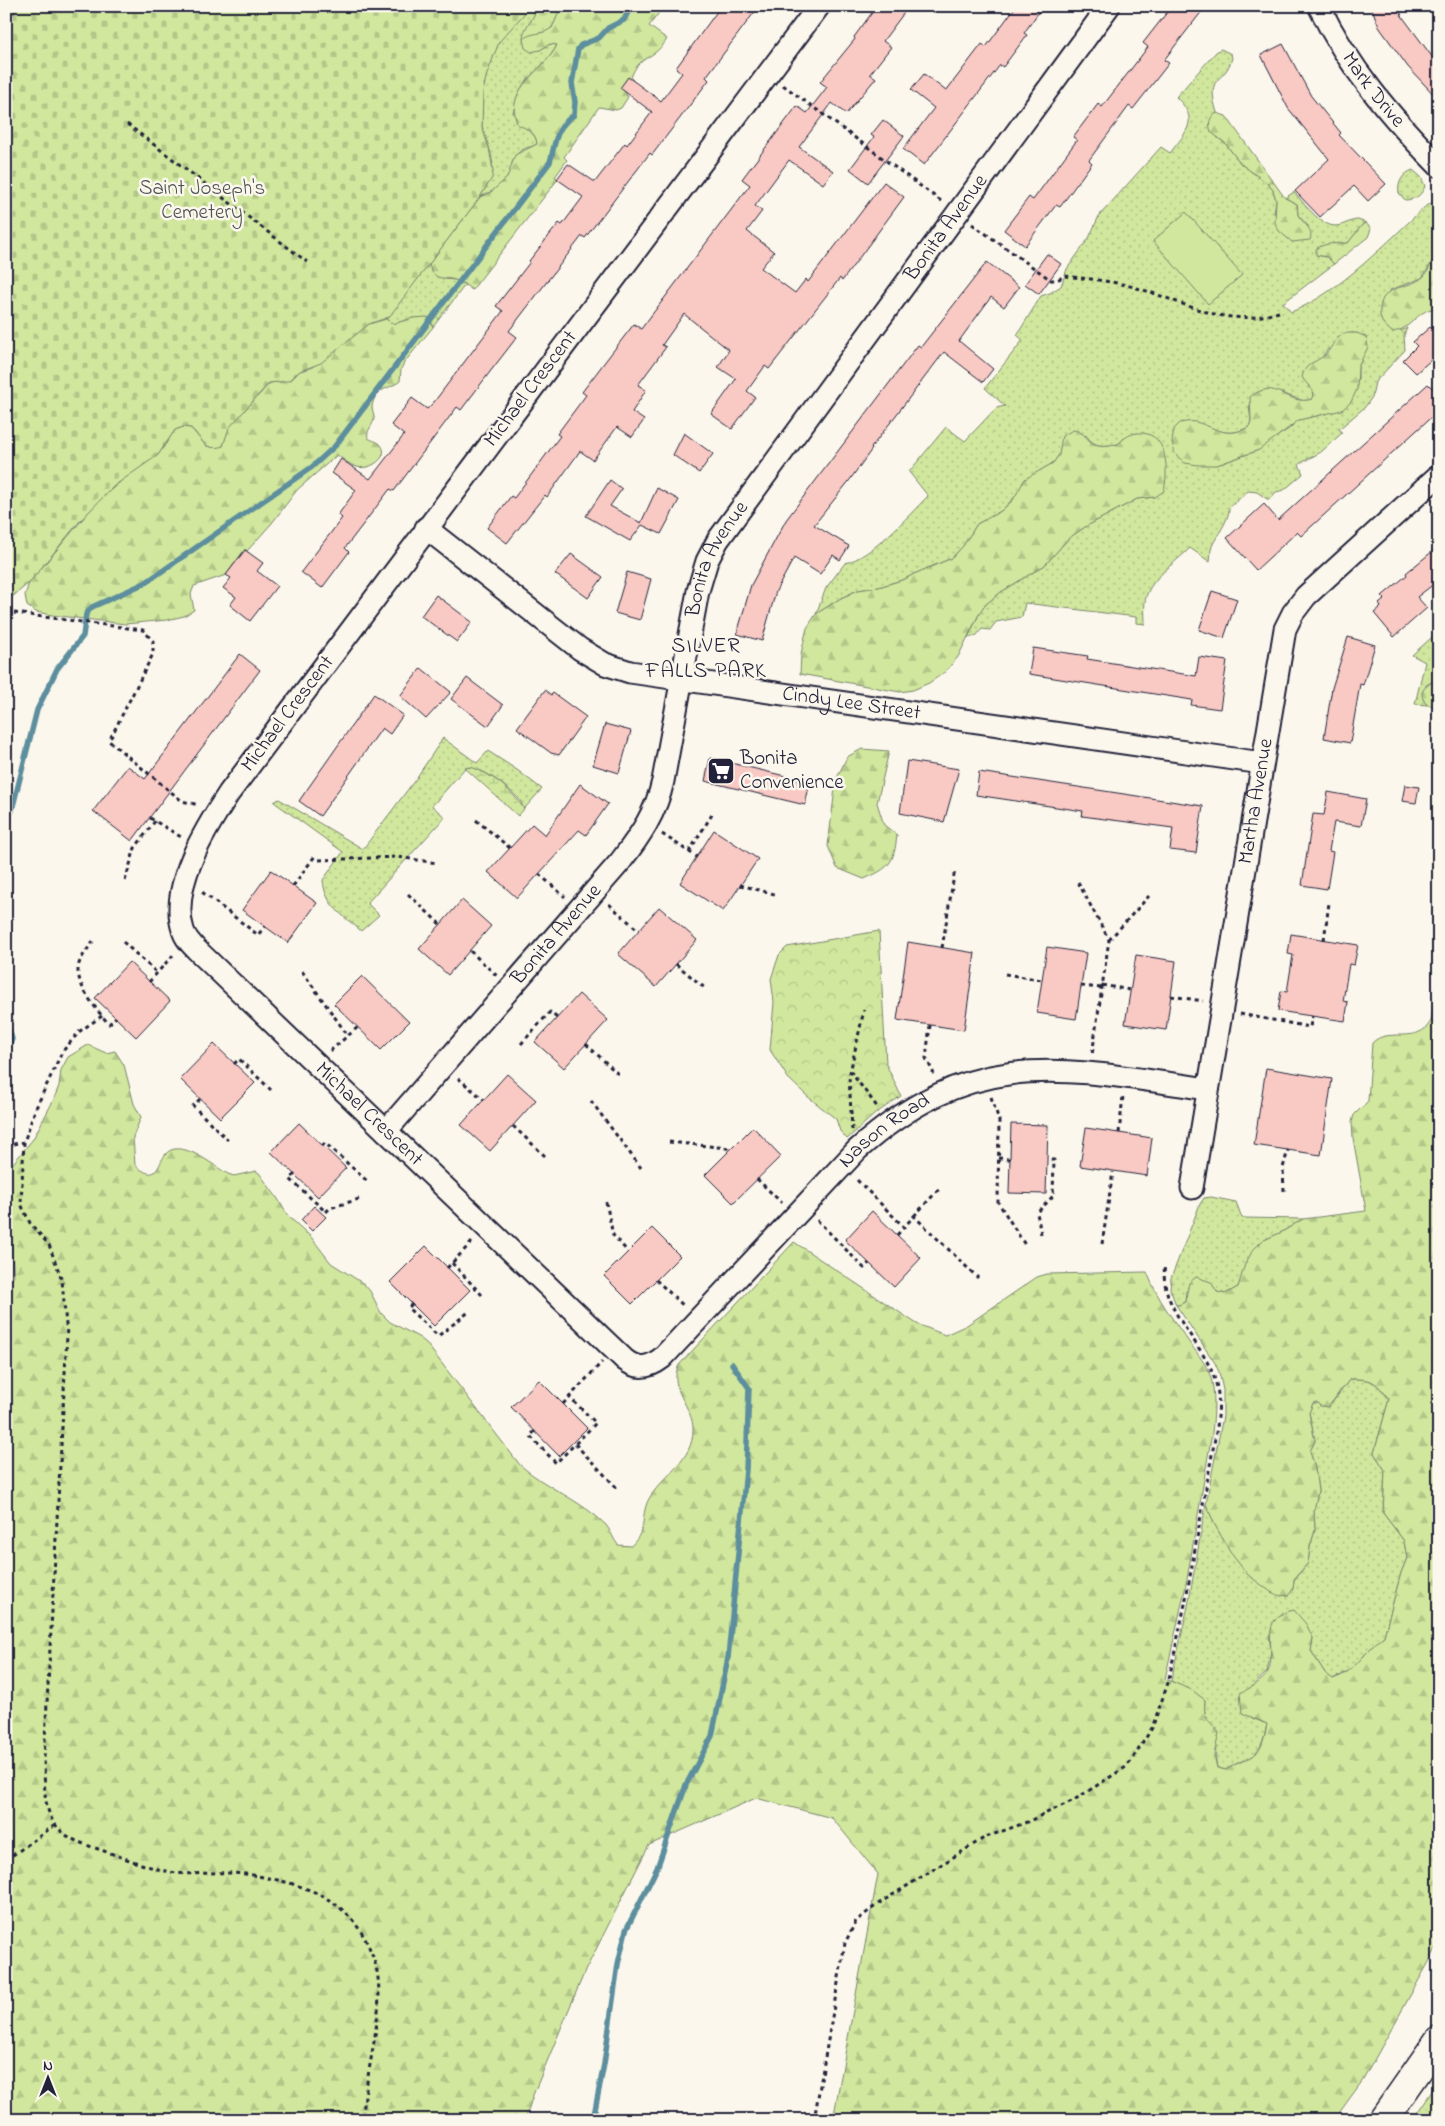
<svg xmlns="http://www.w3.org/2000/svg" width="1445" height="2126" font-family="'Indie Flower',sans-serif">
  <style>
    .grass { fill: url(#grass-dots); stroke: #79846c; fill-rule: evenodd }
    .forest { fill: url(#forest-firs); stroke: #79846c }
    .wetland { fill: url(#wetland-marsh); stroke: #79846c }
    .cemetery { fill: url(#cemetery-stones); stroke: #79846c }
    .park { fill: url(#park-crowns); stroke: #79846c }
    .garden { fill: #d0e79d; stroke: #79846c }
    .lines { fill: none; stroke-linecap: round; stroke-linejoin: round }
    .stream { stroke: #5d8e9e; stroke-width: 5.5 }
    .building { fill: #f9c9c4; stroke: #22223b }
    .street-casing { stroke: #22223b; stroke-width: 25 }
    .secondary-casing { stroke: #22223b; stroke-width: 31 }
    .path { stroke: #22223b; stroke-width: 3; stroke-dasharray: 4 4; stroke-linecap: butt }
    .street { stroke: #fbf7ec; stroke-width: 21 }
    .secondary { stroke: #fbf7ec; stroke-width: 28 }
    .labels { text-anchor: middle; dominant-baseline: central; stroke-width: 5; stroke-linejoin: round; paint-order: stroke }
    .street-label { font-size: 21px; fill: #22223b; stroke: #fbf7ec }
    .park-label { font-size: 21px; fill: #4e5354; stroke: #fbf7ec }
    .poi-label { font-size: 21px; fill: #22223b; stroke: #fbf7ec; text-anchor: start }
    .neighbourhood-label { font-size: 22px; letter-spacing: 1px; fill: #22223b; stroke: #fbf7ec }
  </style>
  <defs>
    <pattern id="grass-dots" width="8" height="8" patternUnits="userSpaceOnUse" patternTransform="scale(1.25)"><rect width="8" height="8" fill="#d0e79d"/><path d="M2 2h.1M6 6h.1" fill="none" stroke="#b2c688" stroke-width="1.8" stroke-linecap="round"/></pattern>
    <pattern id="forest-firs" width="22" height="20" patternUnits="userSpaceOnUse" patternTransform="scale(1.25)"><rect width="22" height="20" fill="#d0e79d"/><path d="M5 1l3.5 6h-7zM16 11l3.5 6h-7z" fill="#b2c688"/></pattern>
    <pattern id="wetland-marsh" width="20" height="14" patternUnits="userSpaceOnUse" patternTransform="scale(1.25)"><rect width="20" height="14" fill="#d0e79d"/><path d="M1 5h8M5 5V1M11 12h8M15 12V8" fill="none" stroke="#b2c688"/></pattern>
    <pattern id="cemetery-stones" width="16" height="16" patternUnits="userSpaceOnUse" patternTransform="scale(1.25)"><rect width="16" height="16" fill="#d0e79d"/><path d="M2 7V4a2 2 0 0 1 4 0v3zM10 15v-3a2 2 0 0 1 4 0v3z" fill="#b2c688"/></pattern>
    <pattern id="park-crowns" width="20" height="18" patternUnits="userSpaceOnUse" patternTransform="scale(1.25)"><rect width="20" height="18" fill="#d0e79d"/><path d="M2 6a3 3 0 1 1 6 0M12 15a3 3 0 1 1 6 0" fill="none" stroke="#b2c688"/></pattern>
  </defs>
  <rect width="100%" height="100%" fill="#fbf7ec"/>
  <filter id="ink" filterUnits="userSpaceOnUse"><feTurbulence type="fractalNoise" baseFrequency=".02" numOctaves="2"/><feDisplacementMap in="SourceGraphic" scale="10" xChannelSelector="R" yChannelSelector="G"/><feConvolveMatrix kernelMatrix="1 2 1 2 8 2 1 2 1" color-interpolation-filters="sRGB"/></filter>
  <g filter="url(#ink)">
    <path class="grass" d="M531,6H536C536,20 524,25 523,39L540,50L550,44L557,45C549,63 529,73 520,90C516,97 515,106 513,113C516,117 520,124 524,127C531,133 536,134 537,144C532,147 527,147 522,150C511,156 512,169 507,178C502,187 489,193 480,197C492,178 496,169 489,147C487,140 483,133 482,125C480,98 485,63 500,40C508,28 521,18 531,6Z
      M1221,49L1231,54L1232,58C1224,86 1205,72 1217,113L1212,116L1218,138L1225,143L1241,164L1267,183L1273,190L1276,200L1274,213L1309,227L1298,215L1297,204L1285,198L1294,192C1304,203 1319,225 1335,226C1343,226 1350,220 1358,220L1366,223L1363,224L1348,243L1325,245L1316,255L1327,257L1334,264L1283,303L1291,312C1338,294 1389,240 1427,205L1439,200V251L1422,278L1390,290L1401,331L1407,328L1404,335L1405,350L1375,382L1372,397L1365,407L1339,429L1342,433L1321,452L1299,464L1303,474L1284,490L1276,492L1270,499H1267L1257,492L1248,491L1229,508C1230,519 1217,535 1212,546C1210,551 1211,557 1210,562L1190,548C1178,560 1154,577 1148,592C1143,601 1145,613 1145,624L1136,623V617L1025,603L1022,617L996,622L990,630L982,629L976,636L968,638L978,616L985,605L1001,592L1045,565L1069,538L1085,527L1137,499L1155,497L1124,438L1118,444C1104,446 1094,448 1086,435L1059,455L1053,463L1041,470L1001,511L977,524L963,546L952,558L914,574L905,579L879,587L858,590L841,598L816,614L826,588L845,563C872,557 908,516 928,496L909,472L946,427L965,441L996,408L1005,406L985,388L1023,340L1017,335L1041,296L1050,293L1061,286L1067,269L1089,238L1099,216L1161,147L1170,153C1187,131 1200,120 1176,97L1216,52ZM1328,349L1362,359L1358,367V379L1325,414L1298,420L1289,429L1266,443L1259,450L1217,465L1208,427C1225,433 1233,435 1249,427L1251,421L1249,406L1281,393L1304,401L1312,399C1315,390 1311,386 1305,381Z
      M1413,170L1421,177L1425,186C1422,195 1415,200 1405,200L1399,193C1397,183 1403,173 1413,170Z
      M429,264L431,271L444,279L456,280L465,285L433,327L431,321L413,318L393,324L386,319Z
      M1439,631V678L1426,685L1423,699L1427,705L1415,704L1425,662L1412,655Z
      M443,738L477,763L488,751L517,770L542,789L524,809C522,806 521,801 519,799C507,787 481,765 465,768L432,806L445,817L367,903L379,915L361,931C343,915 325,906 323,880L343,852L274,802L279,799L363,849L415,780Z
      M1439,970V1024L1431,1021Z
      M1211,1197L1236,1202L1242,1218L1303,1219L1282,1232L1262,1241L1242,1277L1238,1287L1225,1294L1217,1292L1210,1282L1186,1291L1185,1302L1179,1305H1176L1170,1289L1171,1278L1200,1204L1204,1198Z
      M1350,1379C1374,1379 1374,1381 1389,1399L1374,1453L1385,1470L1383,1513L1404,1541L1407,1558L1401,1573L1384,1636C1365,1650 1356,1672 1332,1679L1325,1673L1311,1651L1313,1638L1269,1635L1271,1651L1267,1672L1249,1689L1252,1718L1267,1724C1259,1763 1254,1751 1226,1770L1217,1768C1214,1753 1217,1742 1216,1728C1204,1720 1204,1713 1205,1700L1171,1681L1188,1606L1206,1504L1215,1525L1293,1589L1294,1580L1308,1563L1310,1547L1315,1530L1314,1511L1318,1491L1315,1468L1310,1451L1315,1441L1309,1412L1313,1403H1332Z
      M1439,2081V2120H1412Z"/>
    <path class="forest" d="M561,6H664L649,26L667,39C655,60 638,55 631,78L633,80L625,92L628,97L621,108L616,110L599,107L564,157L567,160L555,177L558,179L472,290C467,286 463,283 458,281C444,275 435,284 429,264L480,197L491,192L507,178L515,155L537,144C536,131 526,129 517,124C504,85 545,72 557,45L550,44L540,50L531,52L525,48L523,39L527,35L552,28Z
      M1217,113L1226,116L1285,198L1297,204L1298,215C1303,224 1314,228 1310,240L1292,242L1279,231L1275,223L1276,200L1273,190L1267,183L1241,164L1225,143L1211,132C1208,123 1209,117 1217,113Z
      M1366,223L1371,229L1368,237L1334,264L1327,257L1316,255V249C1325,242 1338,244 1348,243L1363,224Z
      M1439,251V309C1418,306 1413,330 1392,332C1384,325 1379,321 1380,310C1381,284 1408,290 1423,277C1431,270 1431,258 1439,251Z
      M426,317L429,318L433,327L404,363L401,369L400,381C389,390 375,387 372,407C372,411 375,415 374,419C373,426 366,430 368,438C371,440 376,441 379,443C393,455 371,471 357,467C350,465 343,459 337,455L297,490L272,523L247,551L245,549L226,575L194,586L191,594L194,610L184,616L167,620L125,624L52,615L36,612L27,606L25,595L29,583L97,502L129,474L158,455L175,430L183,427L191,428L206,446H223L228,428L270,383L291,380L300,371L311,368L369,324L386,319L393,324L413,318Z
      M1347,333H1357L1366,337L1368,347L1358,367L1357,389L1351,402L1342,410L1299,420L1259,450L1217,465H1198L1185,463L1175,454L1172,442L1174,429L1180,423C1185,422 1191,421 1196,422C1217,428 1226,439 1249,427L1251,421L1250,397C1276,376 1287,407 1312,399C1315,388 1307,386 1302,377C1305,363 1315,363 1325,355C1333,347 1334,337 1347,333Z
      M1073,430C1082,431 1083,435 1090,441C1097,448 1109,445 1118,444C1125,437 1132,432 1142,433C1169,435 1168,472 1164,491L1155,497L1137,499L1085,527L1069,538L1045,565L1001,592L985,605L978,616L958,657L945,672L929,683L913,690L900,692L800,674L801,654L805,636L807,628L816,614L841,598L858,590L879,587L905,579L914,574L952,558L963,546L977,524L1001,511L1013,500L1025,479L1053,463L1059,455L1062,436Z
      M1439,678V706L1427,705C1415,690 1427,686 1439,678Z
      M862,749L889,751L877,803L884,825L897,835C894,863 890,868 864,879L837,868L828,846L836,780L847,757Z
      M1431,1021L1439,1024V1944L1363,2080L1334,2120H833L878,1874L832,1818L756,1798L649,1845L585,1971L533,2095L525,2120H6V1911L13,1888L6,1708V1292L14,1275L6,1203V1172L33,1139L53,1101L59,1086L61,1070L68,1057L88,1045L106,1053L115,1051L124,1065L134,1104L141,1117L133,1137L135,1165C164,1190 155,1151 175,1149C192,1147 214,1166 228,1174L234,1176L256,1171L259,1173L278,1199L288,1216L311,1237L331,1263L364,1284L370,1291L381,1313L390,1322L420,1338L426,1343L520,1465C546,1488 581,1500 606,1525C611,1531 613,1539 618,1545L631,1546C649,1528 639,1515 650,1497C665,1474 693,1460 693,1430C694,1407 667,1389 679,1365L794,1242L917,1324L945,1335L967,1325L1037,1277L1047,1274L1147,1272C1157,1299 1175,1322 1191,1345C1198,1354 1206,1364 1210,1375C1216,1393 1214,1414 1212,1433L1186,1585L1165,1679L1192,1690L1205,1700C1203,1724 1209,1717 1219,1733L1214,1755L1217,1768L1226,1770C1254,1752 1260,1763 1267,1724L1242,1713L1240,1693C1249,1689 1263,1681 1268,1672C1278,1648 1256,1617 1294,1610L1306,1624L1313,1638L1311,1651L1325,1673L1333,1679C1356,1672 1365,1650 1384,1636L1401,1573L1407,1558L1404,1541L1383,1513L1385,1470L1374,1453L1389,1399C1375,1381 1374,1379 1350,1379L1328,1407L1320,1406L1317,1402L1313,1403L1309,1413L1315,1441L1310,1451L1315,1468L1318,1491L1314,1511L1315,1530L1310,1547L1308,1563L1294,1579L1293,1589L1289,1595L1281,1596L1271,1592L1248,1575L1230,1552L1215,1525L1206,1504L1223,1416V1390L1219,1372L1215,1363L1176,1305H1179L1185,1302L1189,1283L1196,1277L1211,1282L1217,1292L1225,1294L1238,1287L1245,1264L1253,1250L1262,1241L1282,1232L1303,1219L1366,1211L1353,1138L1352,1122L1354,1115L1368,1101L1372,1043C1388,1026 1417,1046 1431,1021Z"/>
    <path class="wetland" d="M536,6H561C558,12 555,25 550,29C542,35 531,32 523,39C523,25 536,20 536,6Z
      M471,767C492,774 513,791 524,809L518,816L465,768Z"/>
    <path class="cemetery" d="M6,6H531L499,42L486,77L483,93L482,127L489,148L493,170L492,178L480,197L389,317L369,324L321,363L300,371L288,381L269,383L229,428L223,446C205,452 203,440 191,428L183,427L175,430L158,455L114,486L79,522L29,583L6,602Z"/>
    <path class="park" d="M879,931L886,1064L901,1096L875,1114L847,1139L840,1131L836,1119L807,1096L788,1078L770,1050L774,1002L771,979L779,955L787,947Z"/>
    <path class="garden" d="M1186,212L1242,275L1208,304L1153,241Z"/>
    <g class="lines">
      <path class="stream" d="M6,834L37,710L57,669L83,636L86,614L92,607L145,583L312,467L335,446L550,162C556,141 555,128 574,115L575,102L572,83L578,49L581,45L599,38L608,28L624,20L631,6
        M6,1019L12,1039L6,1053
        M593,2120L604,2064L618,1964L626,1930L657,1868L686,1785L712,1736L728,1658L746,1470L749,1388L732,1364"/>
    </g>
    <path class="building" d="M721,6H759L706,77L709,80L652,155L650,153L585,238L582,236L509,331L517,337L493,368L461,410L457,407L394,491L390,489L345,548L349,552L322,588L301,572L342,518L338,515L356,490L332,473L341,459L370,479L404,435L391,425L412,398L427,409L434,402L503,311L496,306L530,262L529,261L559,223L562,225L583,197L557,179L568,164L595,182L625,143L627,145L652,112L620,88L628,77L661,101L682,73L676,68Z
      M877,6H909L883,41L891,47L870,74L876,78L846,114L832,103L799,147L833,171L823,184L789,160L755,206L762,211L747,231L774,252L761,268L795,293L806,279L808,282L884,182L904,197L842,281L840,278L769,369L765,366L747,391L755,397L732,429L711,414L736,379L718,367L729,350L684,314L662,345L666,347L638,385L646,390L632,412L644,420L632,437L617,427L593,460L580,451L547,497L545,495L507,543L487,528L511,496L514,498L560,436L557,434L586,395L582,392L607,359L634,324L641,329L750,185L742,179L797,106L807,113L827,87L820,82L855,39L854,37Z
      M1016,6H1043L1024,33L1027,35L1003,67L1000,65L924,165L903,149L934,108L911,90L924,74L946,91L982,44L986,47Z
      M1172,6H1206L1164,60L1169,63L1133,109L1129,106L1089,160L1092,163L1060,207L1056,205L1025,246L1004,230L1029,197L1033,200L1077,140L1073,137L1098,104L1102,107L1148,47L1143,43Z
      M1371,6H1398L1402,16L1439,66V100L1408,67L1379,27Z
      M1283,44L1311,96L1341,133L1339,135L1386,184L1368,201L1354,186L1320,217L1295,191L1329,159L1288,108L1261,55Z
      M883,120L904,136L868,183L850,169L874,137L871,135Z
      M1047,254L1061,264L1039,294L1025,284Z
      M987,262L1019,287L1004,307L991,297L959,341L993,369L983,382L944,352L871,448L872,449L849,481L814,525L849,546L840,560L833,555L820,574L794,558L776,591L762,641L737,634L751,585L786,520L918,345L921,347Z
      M1430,327L1439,336V353L1416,373L1403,360L1417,346L1413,342Z
      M1428,384L1439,395V410L1301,536L1297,532L1256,570L1227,538L1264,504L1278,520Z
      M684,433L713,454L699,473L673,455Z
      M610,480L622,489L610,506L641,523L657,488L679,500L661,534L642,525L630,541L586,516Z
      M1439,546V580L1417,597L1427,608L1394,637L1374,613L1381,607L1379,604L1385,599L1382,596L1407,575L1406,573Z
      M245,550L263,563L257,571L277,586L250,621L230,605L236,597L223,588L231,578L226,575Z
      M571,554L603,577L588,598L555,574Z
      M627,572L651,579L640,620L615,613Z
      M1212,591L1237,599L1224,638L1199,630Z
      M436,595L472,622L457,642L421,616Z
      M1348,637L1375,645L1363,685L1360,684L1350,743L1324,738L1332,688Z
      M1033,648L1088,656L1087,659L1196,676L1199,657L1227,661L1220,709L1191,705L1192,700L1029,674Z
      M240,654L260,670L132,841L93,811L128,766L145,779Z
      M421,668L451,692L426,719L400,696Z
      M467,678L503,705L488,726L451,699Z
      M545,690L551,695L553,693L586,717L559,755L551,753L517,728Z
      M374,694L403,715L390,734L382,728L320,816L299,801Z
      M605,724L631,731L619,773L593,765Z
      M710,758L810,782L805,805L705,781Z
      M907,761L959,769L944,822L900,813Z
      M979,772L1203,806L1196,853L1170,850L1173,828L1082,816L1083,811L976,795Z
      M580,784L608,804L586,835L579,830L517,898L488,872L532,824L545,835Z
      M1405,785L1419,787L1416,803L1402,801Z
      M1328,792L1366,799L1361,826L1334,822L1329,851L1333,852L1327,889L1302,885L1313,814L1324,815Z
      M714,830L758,859L723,911L680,883Z
      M271,870L317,903L288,943L242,910Z
      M462,900L491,926L448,975L419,949Z
      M659,907L697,940L656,987L618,954Z
      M1291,934L1358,945L1354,965L1349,964L1343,1001L1348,1002L1345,1021L1278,1011L1281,991L1287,992L1293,955L1288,954Z
      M908,942L975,953L964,1030L897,1020Z
      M1047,947L1086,953L1076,1019L1037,1013Z
      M1136,955L1176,961L1166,1030L1125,1024Z
      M129,962L170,1001L136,1037L95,998Z
      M362,976L409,1022L381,1050L334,1004Z
      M579,994L608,1020L564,1068L535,1042Z
      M214,1044L255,1083L220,1118L180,1079Z
      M1266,1068L1332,1079L1321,1155L1254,1145Z
      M507,1074L536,1100L490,1151L461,1125Z
      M299,1123L346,1168L318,1197L271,1152Z
      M1011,1124L1048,1125L1046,1194L1009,1193Z
      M753,1127L781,1156L733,1203L705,1175Z
      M1086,1128L1152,1138L1147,1176L1080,1166Z
      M314,1206L326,1217L312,1231L301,1220Z
      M872,1211L921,1258L894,1287L845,1240Z
      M652,1228L680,1256L632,1304L604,1276Z
      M426,1246L470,1290L434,1326L390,1282Z
      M539,1380L587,1428L559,1456L511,1407Z"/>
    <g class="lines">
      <g class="street-casing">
        <g id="street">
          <path id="s1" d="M819,6L229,793C206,828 169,887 183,930C185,938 192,945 198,951L625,1360C638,1370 649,1368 662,1358L857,1150C975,1044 1066,1069 1208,1089"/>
          <path id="s2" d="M1319,6C1348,67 1392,118 1439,166"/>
          <path id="s3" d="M426,528L580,649L605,664L630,672L1262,763"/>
          <path id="s4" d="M386,1131L620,862C640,836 656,813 663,781L698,591L707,561L718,540L1109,6"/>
          <path id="s5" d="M1192,1188L1285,629L1293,613L1306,596L1439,475"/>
        </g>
      </g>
      <g class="secondary-casing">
        <path id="secondary" d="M1383,2120L1439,2040"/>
      </g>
      <path class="path" d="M6,21L18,6
        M783,85L941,201
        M127,124L307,262
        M972,224L1051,280H1057L1065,276C1089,279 1114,281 1137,288C1188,303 1224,329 1279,312
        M6,612L143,630L153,641V654L109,741L182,801L199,805
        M150,818L181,837
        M476,820L510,848
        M662,834L697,857
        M689,852L713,813
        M319,860L398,857L437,863
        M539,874L565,897
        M125,881L135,848L155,821
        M1078,882L1109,940L1092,1055
        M740,885L778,895
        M293,886L315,856
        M202,892L258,935L265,926
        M408,894L440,924
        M609,904L638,930
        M1109,940L1149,896
        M1324,940L1329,903
        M93,941C89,948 78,960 78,969C77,986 98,1012 109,1024L116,1017
        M123,942L157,973
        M942,948L955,869
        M470,951L497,976
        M676,964L706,989
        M302,971L348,1036
        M1005,974L1042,980
        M149,982L174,954
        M1102,985L1130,990
        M1081,986L1102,988
        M1171,996L1203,1001
        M1240,1014L1310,1027L1312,1016
        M102,1016L80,1031L62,1052L35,1110L24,1142L21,1204L30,1223L49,1245L62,1280L67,1336L44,1758C45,1779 42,1807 55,1824C66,1840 87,1845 104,1851C128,1859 151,1869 176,1873C194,1875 211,1872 229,1873C244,1873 259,1876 273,1879C324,1890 359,1911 375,1963C388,2007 364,2072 363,2120
        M930,1025L926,1058L934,1074
        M521,1044L550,1012L557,1018
        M586,1044L618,1074
        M330,1051L358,1027
        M234,1064L239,1059L271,1090
        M850,1071L878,1108
        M458,1078L484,1100
        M991,1097L999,1120L998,1202L1025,1245
        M200,1099L193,1106L228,1140
        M591,1101L641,1168
        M513,1126L545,1156
        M852,1130L849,1077L864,1010
        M1119,1133L1123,1096
        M669,1142L727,1148L729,1151
        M322,1146L325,1143L367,1181
        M6,1148L14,1144L24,1142
        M998,1158L1010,1159
        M295,1174L290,1179L326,1212L330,1208L359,1199
        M757,1179L782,1203
        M857,1180L904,1227
        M1284,1191L1283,1168L1288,1150
        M606,1202L613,1235L628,1252
        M914,1216L941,1187
        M817,1220L864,1268L869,1263
        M1041,1234L1037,1213L1053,1196L1054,1160H1047
        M897,1235L914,1216L978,1278
        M1102,1244L1113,1172
        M452,1263L482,1295
        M447,1268L473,1241
        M656,1280L685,1307
        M412,1304L408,1308L438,1336L470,1311
        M563,1404L602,1362
        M535,1431L530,1436L556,1463L596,1423L569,1397
        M575,1444L619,1490
        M6,1860L55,1825
        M814,2120L845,1943L856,1921L878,1904L984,1838L1027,1822L1074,1800L1126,1767L1132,1760L1152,1728L1168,1683L1185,1604L1217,1427C1219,1410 1220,1393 1214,1377C1200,1338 1158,1308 1165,1264"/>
      <use href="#street" class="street"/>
      <use href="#secondary" class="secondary"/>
    </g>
  </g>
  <defs>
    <g id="supermarket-square" transform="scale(1.4375)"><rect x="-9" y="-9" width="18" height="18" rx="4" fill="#22223b" stroke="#fbf7ec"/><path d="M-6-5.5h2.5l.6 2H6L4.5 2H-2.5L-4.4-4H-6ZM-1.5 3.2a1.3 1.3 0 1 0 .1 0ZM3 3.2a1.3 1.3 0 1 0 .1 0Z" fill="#fff"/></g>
  </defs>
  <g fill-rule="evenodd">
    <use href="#supermarket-square" x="721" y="771"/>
  </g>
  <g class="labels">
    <g class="street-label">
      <text stroke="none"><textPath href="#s2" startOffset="100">Mark Drive</textPath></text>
      <text stroke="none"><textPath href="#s4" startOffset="1084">Bonita Avenue</textPath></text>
      <text transform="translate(531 389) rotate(-53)">Michael Crescent</text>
      <text stroke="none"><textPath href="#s4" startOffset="679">Bonita Avenue</textPath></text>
      <text stroke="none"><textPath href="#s3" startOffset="475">Cindy Lee Street</textPath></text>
      <text transform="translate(288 714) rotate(-53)">Michael Crescent</text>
      <text stroke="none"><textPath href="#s5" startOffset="392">Martha Avenue</textPath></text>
      <text stroke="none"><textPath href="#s4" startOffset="260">Bonita Avenue</textPath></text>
      <text stroke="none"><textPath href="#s1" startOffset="1395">Michael Crescent</textPath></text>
      <text stroke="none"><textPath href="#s1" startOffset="2109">Nason Road</textPath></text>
    </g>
    <g class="park-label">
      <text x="202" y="189">Saint Joseph's<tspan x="202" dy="24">Cemetery</tspan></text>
    </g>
    <g class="poi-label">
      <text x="740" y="759">Bonita<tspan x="740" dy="24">Convenience</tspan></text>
    </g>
    <g class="neighbourhood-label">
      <text x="706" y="647">SILVER<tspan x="706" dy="25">FALLS PARK</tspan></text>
    </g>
  </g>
  <rect width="1445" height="2126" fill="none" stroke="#fbf7ec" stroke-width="25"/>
  <rect x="12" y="12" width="1420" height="2101" fill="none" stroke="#22223b" stroke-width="2" filter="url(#ink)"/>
  <g transform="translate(48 2078)" stroke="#fbf7ec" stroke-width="4" paint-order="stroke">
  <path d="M0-4L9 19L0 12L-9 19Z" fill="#22223b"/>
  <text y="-8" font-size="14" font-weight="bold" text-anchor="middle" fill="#22223b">N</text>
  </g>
</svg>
